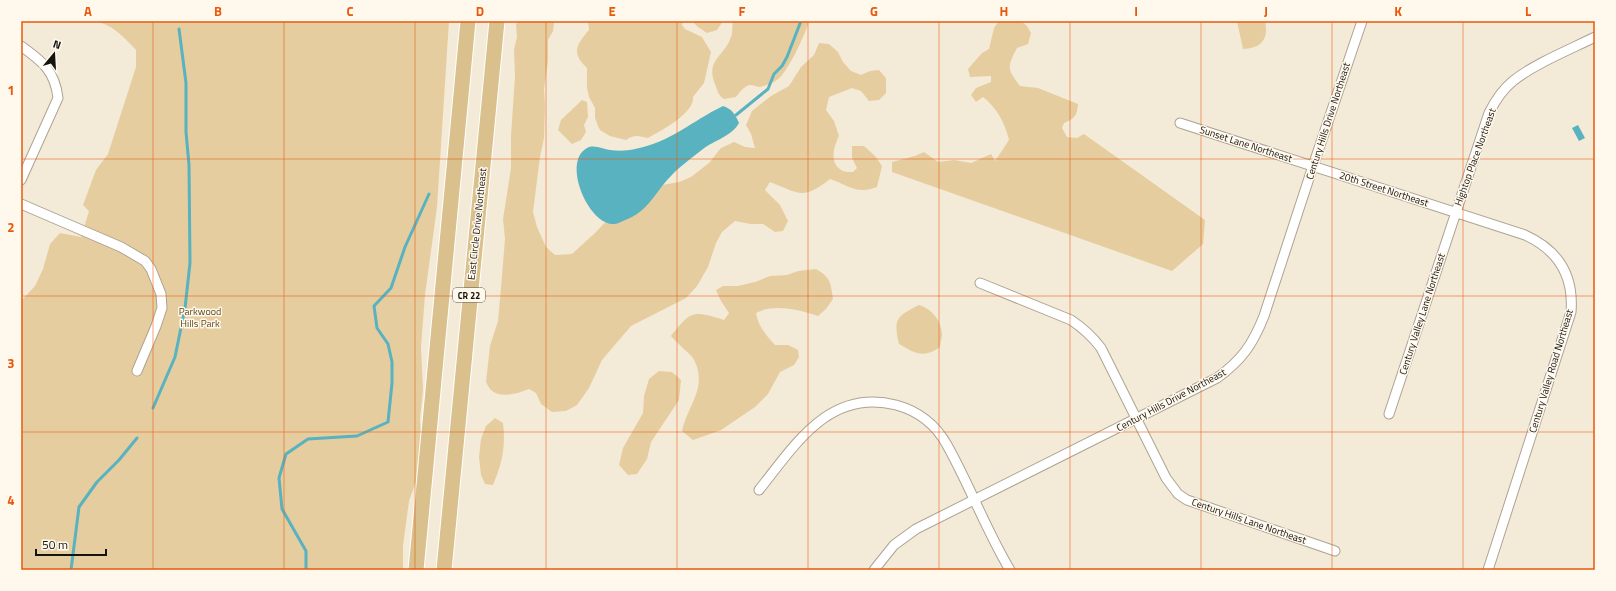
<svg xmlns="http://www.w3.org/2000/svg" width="1616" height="591" font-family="'Titillium Web',sans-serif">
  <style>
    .green { fill: #e6cd9f }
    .water { fill: #58b2bf }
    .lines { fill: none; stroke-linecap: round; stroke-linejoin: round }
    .stream { stroke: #58b2bf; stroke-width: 3 }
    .minor-casing { stroke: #ada392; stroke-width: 11 }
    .primary-casing { stroke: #fff; stroke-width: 17 }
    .minor { stroke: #fff; stroke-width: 9 }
    .primary { stroke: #d9c08c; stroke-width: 15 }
    .grid { fill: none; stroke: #e8590c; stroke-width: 1; stroke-opacity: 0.55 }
    .labels { text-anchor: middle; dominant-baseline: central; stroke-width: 3; stroke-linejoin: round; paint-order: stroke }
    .shield { fill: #fef8ed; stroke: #5c5750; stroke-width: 1 }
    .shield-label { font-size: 9px; font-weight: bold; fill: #16120c }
    .street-label { font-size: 10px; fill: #16120c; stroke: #fef8ed }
    .park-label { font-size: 10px; fill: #5d4717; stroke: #fef8ed }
    .neatline { fill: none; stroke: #e8590c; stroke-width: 1.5 }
    .grid-label { font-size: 13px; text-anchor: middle; font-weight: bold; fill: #e8590c }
  </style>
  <rect width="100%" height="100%" fill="#f4ead8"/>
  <path class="green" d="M94,21H449L437,207L425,295L421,347L423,390L420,419L422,447L418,476L409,501L403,546V570H21V301L35,286L43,269L50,244L60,233L81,237L89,211L83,205L96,170L108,154L136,67V50C124,37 112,24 94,21Z
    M520,21H551L554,23L553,31L548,40V61L544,89L545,106L544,138L540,157L533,212L537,227L546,247L555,255L572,254L595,233L612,215L657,186L679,182L691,177L709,163L721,148L734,142L745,147L755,148L751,134L746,125L752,111L771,96L789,86L801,67L814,55L819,43L829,44L838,52L843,62L851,71L861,75L870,71L879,70L886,78V93L879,100L869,101L861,91L852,88L829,97L826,110L834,121L839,136C834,146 828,164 843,171C845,172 850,172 853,172L857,168L852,158V146H864L875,156L882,166L877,187C857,195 848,185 830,179C802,201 799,193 770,182L765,190L780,205L788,221L783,231L775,232L763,224H751L735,221L722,232L716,243L708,267L697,286L686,298L631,326L602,360L589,388L577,405L566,411L552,412L541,404L536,393L529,389C519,393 501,399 491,390C489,388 487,384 486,382L490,346L498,321L501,288L505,239L503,219L511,168V136L515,76L514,49L517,37L516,24Z
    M588,21H683L682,25L685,29L702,37L711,52L704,83L693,97C695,113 661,131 648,138C639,136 634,134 626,140L610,136L600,130L598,126L595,118V108L589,97L587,88V68C571,53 576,45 589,30Z
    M692,21H723L717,30L707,33L698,27Z
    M733,21H809C806,33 787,74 777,80C773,83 764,86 760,87C757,87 753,85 750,85C744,86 740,92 736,97L724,99C717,94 718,91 715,84C705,60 725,56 731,37C733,32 732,26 733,21Z
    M999,21H1021L1027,26L1031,33L1028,44L1017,48C1007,67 1007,69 1020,86L1038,88L1078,104C1077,116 1074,119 1064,123L1062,128L1067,137L1077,138L1084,134L1205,220L1203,244L1172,271L892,172V162L915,156L924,152L938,162L954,160L971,163L991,154L995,161L1009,140C1005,123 997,108 983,97L976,102L971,95L976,88L991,82V76L970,77L968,69L982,53L989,49L994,28Z
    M1237,21H1265C1269,40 1261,48 1243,49Z
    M582,100L587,102L588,117L584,125L586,132L581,140L572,144L558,130L561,120Z
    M816,269C830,277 831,283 833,299L826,309L818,316C800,310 774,303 756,313C758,326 766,335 775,345H788L798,350L799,357L794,365L780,372L768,394L755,407L721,430L693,440L682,431C688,404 709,387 693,358C689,353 676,342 671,336C691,311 692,310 724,320L729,313L721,301L716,290L723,286H738L755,282L770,276L787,275L798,271Z
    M919,305C932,309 941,320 942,334C942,338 940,343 940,347C923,359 915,353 899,344C893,319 897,316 919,305Z
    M659,371L672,372L681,380L679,400L651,442L647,459L637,474L628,475L619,465L623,448L643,413L644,396L649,379Z
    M495,418L503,423C506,446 502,464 493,485L485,484L481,475L479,457L481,439L486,426Z"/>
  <path class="water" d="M723,106C732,109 735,114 739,123C732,136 715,140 703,149C692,158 680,166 671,176C653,194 650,211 623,221C620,222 617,224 614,224C589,226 561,162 587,148C594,144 603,149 610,150C618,151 627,151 635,149C671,142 692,121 723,106Z
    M1578,125L1585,138L1579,141L1572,128Z"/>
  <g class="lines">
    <path class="stream" d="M736,115L768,89L774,74L782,66L787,57L801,21
      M153,408L175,357L185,308L190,263L189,165L186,132V83L179,29
      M71,570L79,507L97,482L119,460L137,438
      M306,570V551L282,509L279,478L286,454L308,439L357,436L388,422L392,383V362L388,344L377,328L374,306L391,288L405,247L429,194"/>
    <g class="minor-casing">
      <path id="minor" d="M21,46C42,61 55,71 58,98L21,180
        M1180,123L1525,235C1558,250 1574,275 1571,312L1488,570
        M21,204L121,247L145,261L151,269L161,294L162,308L156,326L137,371
        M980,283L1071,320C1083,328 1092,336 1101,348L1166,478L1178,494L1187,500L1335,551
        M1389,414L1489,113C1495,101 1503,89 1513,81C1534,64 1571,49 1595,37
        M759,490C795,445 829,388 896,405C918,411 936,425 947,445C970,486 986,530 1010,570
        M874,570L894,545L916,529L1217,378C1242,360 1253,344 1264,316L1313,166L1362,21"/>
    </g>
    <g class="primary-casing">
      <path id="primary" d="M416,570L468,21
        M444,570L497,21"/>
    </g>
    <use href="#minor" class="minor"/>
    <use href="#primary" class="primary"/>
  </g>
  <path class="grid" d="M153,21V570M284,21V570M415,21V570M546,21V570M677,21V570M808,21V570M939,21V570M1070,21V570M1201,21V570M1332,21V570M1463,21V570M21,159H1595M21,296H1595M21,432H1595"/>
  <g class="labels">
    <rect class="shield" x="453" y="288" width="32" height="14" rx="3"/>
    <g class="shield-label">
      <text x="469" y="295">CR 22</text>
    </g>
    <g class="street-label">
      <text transform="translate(1328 121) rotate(-72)">Century Hills Drive Northeast</text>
      <text transform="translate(1246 144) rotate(18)">Sunset Lane Northeast</text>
      <text transform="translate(1475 157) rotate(-70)">Hightop Place Northeast</text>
      <text transform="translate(1384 189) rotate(18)">20th Street Northeast</text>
      <text transform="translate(477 224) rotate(-84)">East Circle Drive Northeast</text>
      <text transform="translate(1422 314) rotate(-72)">Century Valley Lane Northeast</text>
      <text transform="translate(1551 371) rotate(-73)">Century Valley Road Northeast</text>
      <text transform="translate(1171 400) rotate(-28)">Century Hills Drive Northeast</text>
      <text transform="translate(1249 521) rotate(19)">Century Hills Lane Northeast</text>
    </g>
    <g class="park-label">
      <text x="200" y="311">Parkwood<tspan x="200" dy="12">Hills Park</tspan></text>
    </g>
  </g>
  <rect width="1616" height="591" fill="none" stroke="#fef8ed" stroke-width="44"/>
  <g transform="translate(54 54) rotate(18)" stroke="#fef8ed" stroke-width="3" paint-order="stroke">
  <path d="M0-3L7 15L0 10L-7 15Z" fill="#16120c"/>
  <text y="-6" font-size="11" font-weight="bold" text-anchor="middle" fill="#16120c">N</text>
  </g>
  <path d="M36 549v6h70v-6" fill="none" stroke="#16120c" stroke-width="2"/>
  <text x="42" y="549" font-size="12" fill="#16120c" stroke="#fef8ed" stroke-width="3" paint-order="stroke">50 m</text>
  <rect x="22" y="22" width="1572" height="547" class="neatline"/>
  <g class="grid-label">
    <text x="88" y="16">A</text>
    <text x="218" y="16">B</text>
    <text x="350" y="16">C</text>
    <text x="480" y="16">D</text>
    <text x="612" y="16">E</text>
    <text x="742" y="16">F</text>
    <text x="874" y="16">G</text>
    <text x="1004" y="16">H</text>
    <text x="1136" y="16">I</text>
    <text x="1266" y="16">J</text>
    <text x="1398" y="16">K</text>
    <text x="1528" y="16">L</text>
    <text x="11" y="95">1</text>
    <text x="11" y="232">2</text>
    <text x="11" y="368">3</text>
    <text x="11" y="505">4</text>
  </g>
</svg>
